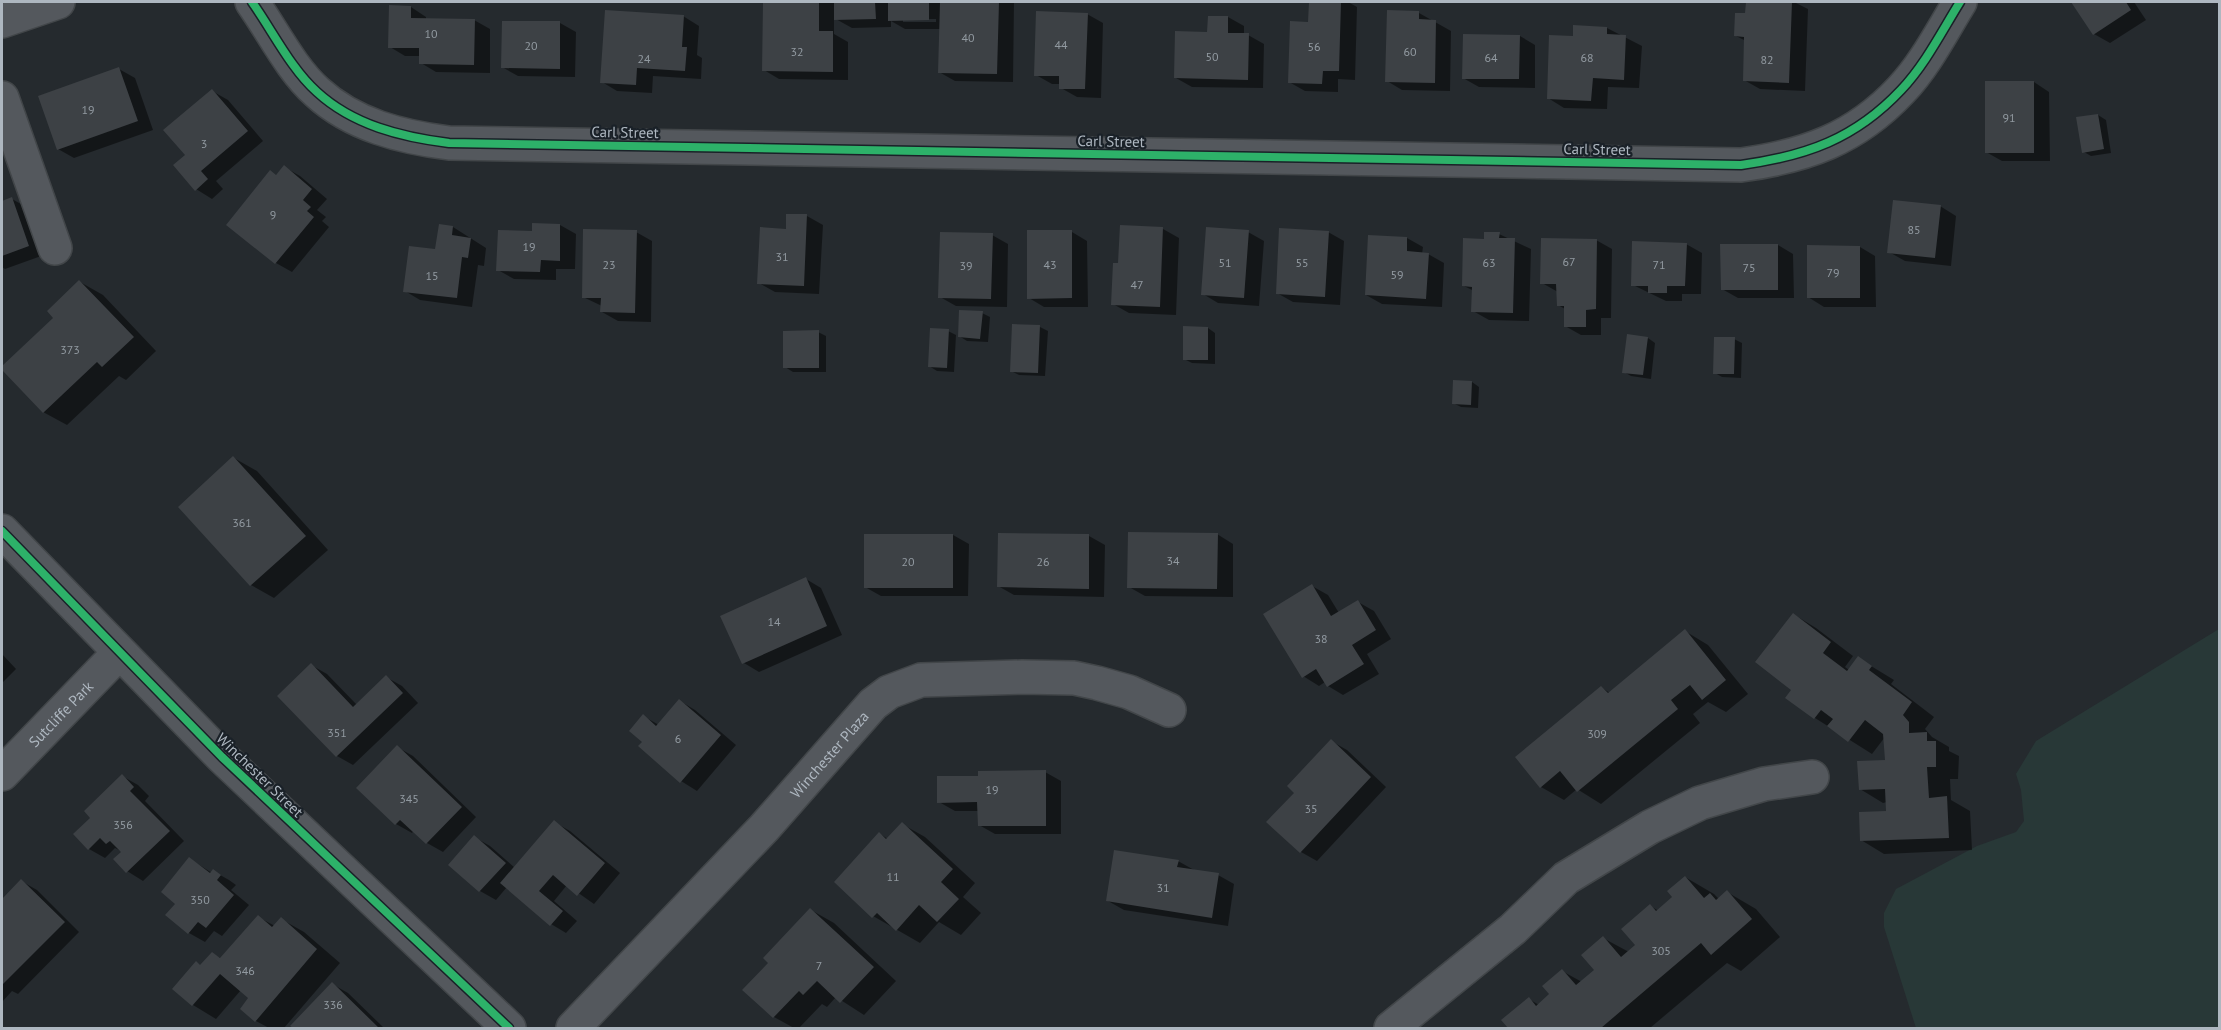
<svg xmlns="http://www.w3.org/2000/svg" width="2221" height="1030" font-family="'PT Sans',sans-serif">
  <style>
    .green { fill: #283837 }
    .shadow { fill: #0007; fill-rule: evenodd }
    .building { fill: #3d4145 }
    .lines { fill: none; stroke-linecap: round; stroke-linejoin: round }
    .minor-casing { stroke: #424649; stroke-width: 36 }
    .minor { stroke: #54585d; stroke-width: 33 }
    .cycleway-casing { stroke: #1a2128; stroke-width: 11 }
    .cycleway { stroke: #2db169; stroke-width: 8 }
    .labels { text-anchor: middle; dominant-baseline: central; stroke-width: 4.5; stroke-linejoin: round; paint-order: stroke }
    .number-label { font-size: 12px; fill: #929aa1 }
    .street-label { font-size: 15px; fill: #aeb7c0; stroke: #1a2128 }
  </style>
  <rect width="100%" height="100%" fill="#252a2e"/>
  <path class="green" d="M2219,629V1028H1916L1884,927V913L1896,889L1977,846L2016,832L2024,821L2021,790L2016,774L2036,741Z"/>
  <path class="shadow" d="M764,2H1014L1013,82L955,81L939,72L941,29H905L891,21V27L852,28L834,18V34L848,42V80L779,79L764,70ZM903,19H936V22H903Z
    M1311,2H1348L1357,7L1355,80L1338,79V92L1305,91L1289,82L1310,23Z
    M1748,2H1794L1808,9L1805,91L1760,89L1744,80L1746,41L1736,36L1747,15Z
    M2073,2H2134L2146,20L2110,43L2094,34Z
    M411,7L426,17V19L474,20L490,29V73L436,72L421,63V56H405L390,47Z
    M1419,13L1451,31L1450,91L1402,90L1387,81Z
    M1087,14L1103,23L1101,98L1077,97L1061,88V84H1052L1036,75Z
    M683,16L699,26L697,55L702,58L701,79L653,76L652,93L617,91L602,82Z
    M1228,17L1244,26V35H1248L1264,44L1263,88L1192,87L1176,78L1209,34Z
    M560,23L576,32L575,77L518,76L502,67Z
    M1607,28L1642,46L1639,88L1608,87L1607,109L1564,108L1548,98L1574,38Z
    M1520,36L1535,45V88L1479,87L1463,78Z
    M119,69L135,78L153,130L74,158L58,149Z
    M2034,82L2049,92L2050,161H2002L1986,152Z
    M212,91L228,100L263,141L216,181L223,189L212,199L196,189L187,155Z
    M2098,115L2106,120L2111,153L2091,156L2084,152Z
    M284,167L300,176L327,199L317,210L326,217L322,221L329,227L292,272L276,263L228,225Z
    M12,199L28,208L44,255L5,269L2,267V202Z
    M1940,206L1956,216L1951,266L1905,261L1889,252Z
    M807,216L823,225L819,294L775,292L759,283L787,230Z
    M534,225H560L576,234L575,269H556V280L514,279L498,270L534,233Z
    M453,227L486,248L484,266L478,265L472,307L420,300L405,291Z
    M1163,229L1179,238L1176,315L1129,313L1113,304L1120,265Z
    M636,232L652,241L651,322L618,321L602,312V306L583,297Z
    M1072,232L1087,241L1088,307H1044L1029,298Z
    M1248,232L1264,241L1259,306L1218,303L1203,294Z
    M1328,232L1344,241L1340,305L1293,302L1277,293Z
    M1499,234L1531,249L1529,321L1489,320L1473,311L1474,291L1464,286L1485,240Z
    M992,235L1008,244L1007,307L956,306L940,297Z
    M1407,238L1423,247L1422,254H1428L1444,263L1442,307L1382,304L1366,295Z
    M1596,240L1612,249L1611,318H1601V335H1581L1565,326V309L1558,305V292L1542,283Z
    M1686,244L1702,253L1701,294H1682V301H1666L1633,285Z
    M1778,245L1793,254L1794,298H1738L1722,289Z
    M1860,247L1875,256L1876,307H1824L1808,297Z
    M80,282L103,295L156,351L126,380L119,376L67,425L43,412L2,368L55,318Z
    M982,313L990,317L988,342L967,341L959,336Z
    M1013,325L1040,327L1048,331L1045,376L1019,375L1011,371Z
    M1208,328L1215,333V364L1192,363L1184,359Z
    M948,331L956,335L954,372L937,371L929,366Z
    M818,332L826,336V372H793L785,367Z
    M1648,338L1655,343L1651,379L1631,376L1624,372Z
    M1734,339L1742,343L1741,378L1722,377L1715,373Z
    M1472,382L1479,387L1478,408L1461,407L1453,403Z
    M234,458L257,471L328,550L274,598L251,585Z
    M1217,534L1233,544V597L1145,596L1129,587Z
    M953,535L969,544L968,596H881L865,587Z
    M1089,536L1105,545L1104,597L1014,595L998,586Z
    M806,579L821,588L842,635L759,672L744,663Z
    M1312,586L1328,595L1339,613L1358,602L1374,611L1391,639L1367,654L1379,674L1343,695L1328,686L1325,682L1319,686L1303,676Z
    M1793,614L1816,628L1853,656L1845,667L1849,670L1858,658L1894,680L1891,684L1934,717L1925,729L1932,737L1949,747V751L1959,756L1958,779H1950L1951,800L1970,811L1972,850L1884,854L1861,840L1888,813L1887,802L1883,803L1860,789L1886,762L1885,737L1872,754L1815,718L1793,690Z
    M1685,631L1708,645L1748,694L1726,712L1708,702L1693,714L1700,723L1601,804L1577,789L1564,800L1541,787L1602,688L1610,693Z
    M2,654L16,669L2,683Z
    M311,665L327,674L357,705L386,677L402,686L418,703L353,765L337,756Z
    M680,701L695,710L736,745L697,791L681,781L644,742L643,716L659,725Z
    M1331,741L1347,750L1386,787L1317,861L1301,852L1269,822L1296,793Z
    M397,747L413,756L476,817L443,852L427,843L414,830L412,833L396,824Z
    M1045,772L1061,781V834H995L979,825V811H955L939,802L980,778Z
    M122,776L138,785L149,796L145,801L184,841L143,881L127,871L123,852L115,848L105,858L89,849L75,834L92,818Z
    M554,822L570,831L620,873L594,904L567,885L554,901L577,921L566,933L551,924L507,887L496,900L480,891L450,864L474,837L490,846L515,868Z
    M902,824L925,837L975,883L963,897L981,913L961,935L939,922L920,943L873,916L880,834L888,839Z
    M190,859L212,873L213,871L229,880L236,885L231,890L249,905L222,936L214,931L205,942L189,933L168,915L177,903Z
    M1178,861L1194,870L1218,875L1234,884L1228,926L1124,910L1108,901Z
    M1685,877L1714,894L1719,899L1727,892L1756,909L1780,937L1741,971L1727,963L1650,1028H1510L1503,1020L1529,999L1539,1005L1551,994L1562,971L1582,982L1596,970L1603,938L1629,952L1637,946L1650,906L1659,911L1674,897Z
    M21,881L37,890L79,932L18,994L12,991L2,1002V901Z
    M811,910L834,923L896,981L864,1015L836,997L827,1007L822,1004L799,1028H794L774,1017L770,963Z
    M258,917L275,926L281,919L304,932L340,963L284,1028H269L256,1021L250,998L241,990L216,1019L193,1005L202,966L213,954L222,959Z
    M332,984L348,993L384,1028H295L292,1025Z"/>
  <path class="building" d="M763,2H819V31H833V72L762,71Z
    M834,2H875L876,19L834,20Z
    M888,2H929V20L888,21Z
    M940,2H999L997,74L938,73Z
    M1309,2H1341L1339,71H1323L1322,84L1288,83L1290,21L1308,22Z
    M1746,2H1792L1789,83L1743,81L1744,37L1734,36L1735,13H1745Z
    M2071,2H2126L2131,10L2093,35Z
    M389,5L411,6V18L475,19L474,65L419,64V48H388Z
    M605,10L684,15L682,47H687L685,71L637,68L636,85L600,83Z
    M1387,10L1419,11V19L1436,20L1435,83L1385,82Z
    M1036,11L1088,13L1085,89H1059V76H1034Z
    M1208,16H1228V33H1249L1248,80L1174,78L1175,31L1207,32Z
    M502,21H560V69L501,68Z
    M1573,25L1607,27V34L1626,35L1624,80L1593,78L1591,101L1547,99L1549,35L1573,36Z
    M1463,34L1520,35L1519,79H1462Z
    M119,67L138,121L57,150L38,96Z
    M1985,81H2034V153H1985Z
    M212,89L248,131L201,171L208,179L195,191L173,165L185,155L163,130Z
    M2098,114L2104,149L2082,153L2076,117Z
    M284,165L312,189L303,200L311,207L307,211L314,217L275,264L226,225L270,170L276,175Z
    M12,197L29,246L2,256V201Z
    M1893,200L1941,205L1935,258L1887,253Z
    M786,214H807L804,286L757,284L760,227L786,229Z
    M532,223L560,224V261L541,260L540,272L496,271L498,230L532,231Z
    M439,224L453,226L452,235L471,238L468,258L462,257L457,298L403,292L409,246L435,249Z
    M1120,225L1163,227L1160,307L1111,305L1113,263H1118Z
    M1206,227L1249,230L1244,298L1201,295Z
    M1279,228L1329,231L1325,297L1276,294Z
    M583,229L637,230L635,313L600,312L601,298H582Z
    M1027,230H1072V298L1027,299Z
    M940,232L993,233L991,299L938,298Z
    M1484,232H1500L1499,238H1515L1513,313L1471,312L1472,287L1462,286L1463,238L1484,239Z
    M1368,235L1407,237V251L1429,253L1426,299L1365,295Z
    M1541,238L1597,239L1596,309L1586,310V327H1564V306H1557L1556,284H1540Z
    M1632,241L1687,243L1685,286H1667V293H1648V286H1631Z
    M1720,244H1778V290H1721Z
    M1807,245L1860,246V298H1807Z
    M79,280L134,337L102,367L97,362L43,413L2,370V366L53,318L47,311Z
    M959,310L983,311L980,339L958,337Z
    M1012,324L1040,325L1038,373L1010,372Z
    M1183,326L1208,327V360H1183Z
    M930,328L949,329L947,368L928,367Z
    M819,330V368H783V331Z
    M1627,334L1648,337L1643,375L1622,373Z
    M1714,337H1735L1734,374H1713Z
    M1453,380L1472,381L1471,405L1452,404Z
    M233,456L306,536L250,586L178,507Z
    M1128,532L1218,533L1217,589L1127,588Z
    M998,533L1089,534V589L997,587Z
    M864,534H953V588H864Z
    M806,577L827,626L742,664L720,616Z
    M1312,584L1331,616L1358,600L1376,630L1352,645L1364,664L1327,687L1316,669L1302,678L1263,614Z
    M1793,613L1831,642L1823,653L1847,671L1858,656L1872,666L1869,670L1912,702L1903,715L1909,722V733L1927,732V741H1936V767H1927L1929,798L1947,796L1949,838L1860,841L1859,812L1886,811L1885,789L1859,790L1857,761L1885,760L1883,734L1865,720L1848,742L1827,726L1833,719L1821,710L1814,719L1785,698L1791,690L1755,662Z
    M1685,629L1726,680L1702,700L1690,685L1671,700L1678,709L1577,792L1560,771L1540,788L1515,757L1601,686L1608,693Z
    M311,663L353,707L386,675L403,693L336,757L277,696Z
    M679,699L721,735L680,783L638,746L642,742L629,731L643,714L656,726Z
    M1331,739L1371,777L1300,853L1266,822L1294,793L1287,786Z
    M397,745L462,807L426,844L400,820L395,825L356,788Z
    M1046,770V826H978L977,802L937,803V776H978V771Z
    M122,774L134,787L130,791L170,831L126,873L113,859L121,852L110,841L106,844L100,838L88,850L73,834L90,818L84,811Z
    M554,820L605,863L577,896L553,875L539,891L563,911L550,926L500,883Z
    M902,822L953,869L941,882L959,899L937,922L919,905L896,931L877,913L872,918L834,882L879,832L886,839Z
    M474,835L506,863L479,892L448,865Z
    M1114,850L1179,860L1177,867L1219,873L1212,918L1106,901Z
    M189,857L210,873L213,869L221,875L217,880L234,895L206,928L198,922L188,934L165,915L175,904L161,892Z
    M1685,876L1704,898L1710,893L1716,900L1727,890L1752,919L1711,955L1701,943L1601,1028H1508L1501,1020L1529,997L1536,1006L1549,994L1542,986L1562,969L1576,985L1594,970L1581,955L1603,936L1621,957L1635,945L1621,929L1650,904L1656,911L1672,897L1667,891Z
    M21,879L65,922L2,985V899Z
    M810,908L874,967L840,1003L817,981L803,995L799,991L773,1018L742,990L768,963L763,958Z
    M258,915L272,927L281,917L317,949L255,1022L240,1009L248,998L220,974L192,1006L172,989L196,961L200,965L212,952L220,958Z
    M332,982L379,1028H293L290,1026Z"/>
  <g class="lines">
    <g class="minor-casing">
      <g id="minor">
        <path d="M252,2C272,30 291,69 317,92C353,125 401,137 449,143L1741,165C1806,156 1855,139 1901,90C1925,65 1942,31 1960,2"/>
        <path d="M2,21L58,2"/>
        <path d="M2,98L55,248"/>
        <path d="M2,531L222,757L509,1028"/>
        <path id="s1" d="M2,774L119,653"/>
        <path id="s2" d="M573,1028L764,828L873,704L889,692L921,680L1022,677L1074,678L1097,683L1129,692L1169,710"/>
        <path d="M1391,1028L1513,929L1566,878L1650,827L1700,803L1764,784L1812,777"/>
      </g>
    </g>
    <use href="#minor" class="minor"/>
    <g class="cycleway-casing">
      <path id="cycleway" d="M252,2C272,30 291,69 317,92C353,125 401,137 449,143L1741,165C1806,156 1855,139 1901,90C1925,65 1942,31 1960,2
        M2,531L222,757L509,1028"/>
    </g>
    <use href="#cycleway" class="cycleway"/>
  </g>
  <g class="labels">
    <g class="number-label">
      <text x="431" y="33">10</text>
      <text x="968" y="37">40</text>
      <text x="1061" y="44">44</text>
      <text x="531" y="45">20</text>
      <text x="1314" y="46">56</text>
      <text x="797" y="51">32</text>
      <text x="1410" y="51">60</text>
      <text x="1212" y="56">50</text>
      <text x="1491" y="57">64</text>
      <text x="1587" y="57">68</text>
      <text x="644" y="58">24</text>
      <text x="1767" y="59">82</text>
      <text x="88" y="109">19</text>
      <text x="2009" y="117">91</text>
      <text x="204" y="143">3</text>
      <text x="273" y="214">9</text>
      <text x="1914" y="229">85</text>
      <text x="529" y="246">19</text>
      <text x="782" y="256">31</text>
      <text x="1569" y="261">67</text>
      <text x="1225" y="262">51</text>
      <text x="1302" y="262">55</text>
      <text x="1489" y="262">63</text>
      <text x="609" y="264">23</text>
      <text x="1050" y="264">43</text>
      <text x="1659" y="264">71</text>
      <text x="966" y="265">39</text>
      <text x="1749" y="267">75</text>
      <text x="1833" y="272">79</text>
      <text x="1397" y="274">59</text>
      <text x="432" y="275">15</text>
      <text x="1137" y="284">47</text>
      <text x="70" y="349">373</text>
      <text x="242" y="522">361</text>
      <text x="1173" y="560">34</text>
      <text x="908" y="561">20</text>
      <text x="1043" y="561">26</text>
      <text x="774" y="621">14</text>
      <text x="1321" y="638">38</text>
      <text x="337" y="732">351</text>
      <text x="1597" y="733">309</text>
      <text x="678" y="738">6</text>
      <text x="992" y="789">19</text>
      <text x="409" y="798">345</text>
      <text x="1311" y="808">35</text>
      <text x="123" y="824">356</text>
      <text x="893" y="876">11</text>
      <text x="1163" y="887">31</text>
      <text x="200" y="899">350</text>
      <text x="1661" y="950">305</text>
      <text x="819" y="965">7</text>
      <text x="245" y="970">346</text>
      <text x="333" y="1004">336</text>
    </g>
    <g class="street-label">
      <text transform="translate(625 132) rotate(1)">Carl Street</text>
      <text transform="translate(1111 141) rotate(1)">Carl Street</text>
      <text transform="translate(1597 149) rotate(1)">Carl Street</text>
      <text stroke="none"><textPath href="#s1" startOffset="84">Sutcliffe Park</textPath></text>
      <text stroke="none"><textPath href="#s2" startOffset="375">Winchester Plaza</textPath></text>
      <text transform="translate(260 775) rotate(44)">Winchester Street</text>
    </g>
  </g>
  <rect width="2221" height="1030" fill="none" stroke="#aeb7c0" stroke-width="6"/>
</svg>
